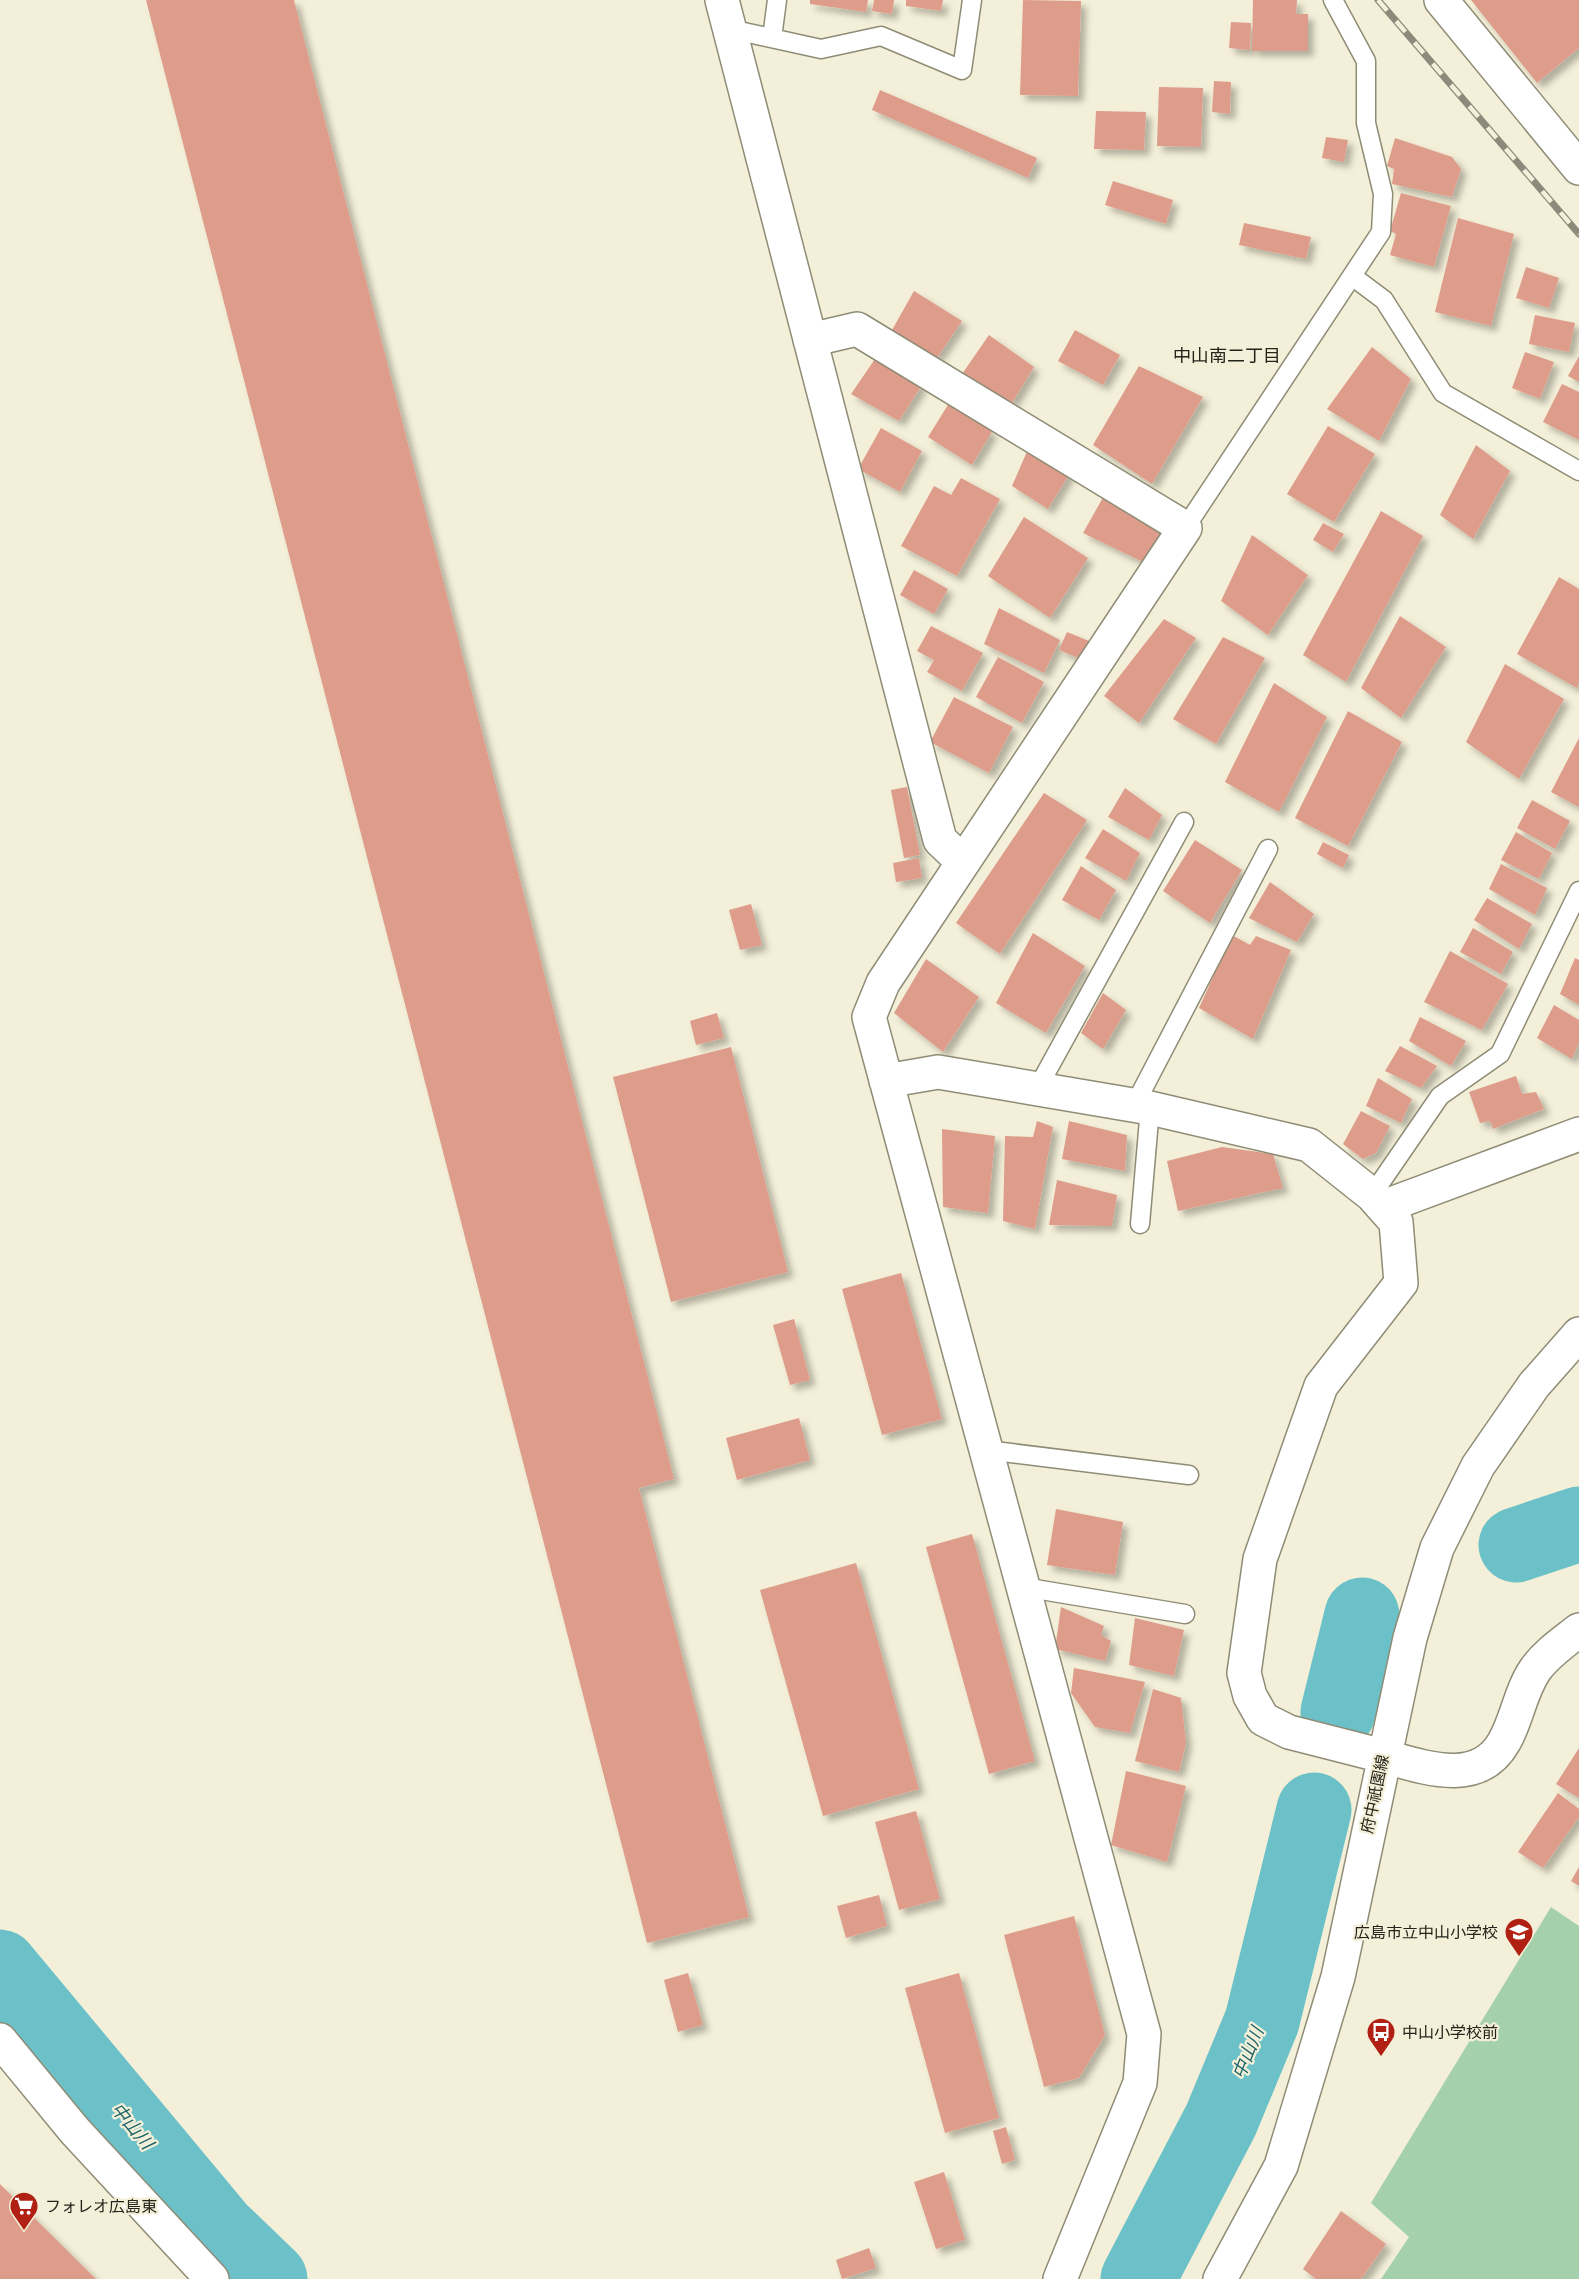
<svg xmlns="http://www.w3.org/2000/svg" width="1579" height="2279" font-family="Jost,'Noto Sans JP',sans-serif">
  <style>
    .green { fill: #a4d1ac }
    .lines { fill: none; stroke-linecap: round; stroke-linejoin: round }
    .river { stroke: #6bc1c7; stroke-width: 75 }
    .building { fill: #de9c8b; filter: url(#shadow) }
    .service-casing { stroke: #8f8c76; stroke-width: 21 }
    .minor-casing { stroke: #8f8c76; stroke-width: 36 }
    .tertiary-casing { stroke: #8f8c76; stroke-width: 36 }
    .secondary-casing { stroke: #8f8c76; stroke-width: 36 }
    .service { stroke: #fff; stroke-width: 18 }
    .minor { stroke: #fff; stroke-width: 33 }
    .tertiary { stroke: #fff; stroke-width: 33 }
    .secondary { stroke: #fff; stroke-width: 33 }
    .rail-casing { stroke: #8c8a7a; stroke-width: 7 }
    .rail { stroke: #f3efd8; stroke-width: 4.5; stroke-dasharray: 14; stroke-linecap: butt }
    .labels { text-anchor: middle; dominant-baseline: central; stroke-width: 4.5; stroke-linejoin: round; paint-order: stroke }
    .street-label { font-size: 16px; fill: #25241b; stroke: #f3efd8 }
    .poi-label { font-size: 16px; fill: #25241b; stroke: #f3efd8; text-anchor: start }
    .neighbourhood-label { font-size: 18px; fill: #25241b; stroke: #f3efd8 }
    .water-label { font-size: 18px; font-style: italic; fill: #1c6367; stroke: #f3efd8 }
  </style>
  <defs>
    <filter id="shadow"><feDropShadow dx="5.5" dy="5.5" stdDeviation="3" flood-color="#0004"/></filter>
  </defs>
  <rect width="100%" height="100%" fill="#f3efd8"/>
  <path class="green" d="M1551,1907L1579,1926V2279H1381L1409,2237L1371,2203Z"/>
  <g class="lines">
    <path class="river" d="M1516,1545L1579,1524
      M1338,1712L1362,1615
      M0,1967L219,2230L270,2279
      M1138,2279L1221,2120L1262,2021L1314,1810"/>
  </g>
  <path class="building" d="M146,0H294L674,1479L639,1488L749,1917L647,1943Z
    M810,0H868L866,12L810,4Z
    M874,0H894L892,14L872,11Z
    M906,0H943L941,11L906,6Z
    M1023,0L1081,1L1078,96L1020,95Z
    M1253,0H1297L1296,14H1308V51H1252Z
    M1471,0H1579V48L1537,83Z
    M1231,22L1251,23L1250,50L1229,48Z
    M1214,81L1231,82L1230,114L1212,112Z
    M1159,87L1203,88L1201,147L1157,146Z
    M880,90L1037,158L1028,178L872,110Z
    M1096,111L1146,112L1144,150L1094,149Z
    M1326,137L1348,140L1344,162L1322,158Z
    M1395,138L1452,157L1461,169L1452,197L1392,184L1394,169L1387,166Z
    M1113,181L1173,200L1166,224L1105,205Z
    M1401,193L1451,206L1434,267L1390,255L1396,234L1390,231Z
    M1458,218L1514,234L1491,326L1435,312Z
    M1244,223L1311,237L1306,259L1239,245Z
    M1526,267L1559,278L1549,308L1516,298Z
    M914,291L962,321L937,358L892,330Z
    M1535,315L1575,323L1569,352L1529,344Z
    M1075,330L1120,355L1103,385L1058,361Z
    M989,335L1034,367L1012,403L962,374Z
    M1372,347L1411,379L1379,441L1327,409Z
    M1525,352L1554,362L1540,399L1512,388Z
    M877,356L922,385L899,421L851,394Z
    M1579,356V382L1568,376Z
    M1139,366L1203,397L1152,484L1093,445Z
    M1562,384L1579,392V440L1543,422Z
    M951,400L992,432L972,465L928,437Z
    M1328,426L1375,454L1334,522L1287,494Z
    M881,428L922,451L900,492L858,469Z
    M1476,445L1510,471L1473,539L1440,515Z
    M1029,447L1070,473L1048,509L1012,486Z
    M961,478L1000,499L957,576L901,546L934,486L951,495Z
    M1105,494L1167,523L1145,563L1083,533Z
    M1381,511L1423,536L1346,682L1303,655Z
    M1024,517L1088,558L1050,618L988,576Z
    M1323,523L1344,534L1333,552L1313,540Z
    M1252,535L1308,575L1268,635L1221,601Z
    M914,570L948,589L934,614L900,595Z
    M1559,577L1579,589V682L1577,688L1517,654Z
    M999,608L1060,640L1044,673L984,644Z
    M1400,616L1446,647L1401,718L1361,688Z
    M1164,619L1196,638L1139,723L1104,696Z
    M931,626L983,653L962,691L927,672L934,660L917,651Z
    M1067,632L1094,643L1086,661L1059,650Z
    M1223,637L1265,658L1216,744L1173,719Z
    M998,657L1044,682L1022,723L976,697Z
    M1505,664L1564,699L1519,779L1466,742Z
    M1274,683L1327,717L1279,812L1225,782Z
    M954,697L1013,727L989,773L930,742Z
    M1348,711L1402,742L1348,846L1295,818Z
    M1579,738V807L1551,792Z
    M907,787L920,855L904,858L891,790Z
    M1125,788L1162,815L1149,840L1108,817Z
    M1044,793L1087,820L1000,954L956,923Z
    M1532,800L1570,821L1555,849L1517,828Z
    M1103,829L1140,853L1126,881L1085,858Z
    M1516,832L1552,853L1539,879L1501,860Z
    M1195,840L1242,870L1210,923L1163,891Z
    M1323,842L1349,855L1343,868L1317,854Z
    M919,858L922,878L896,882L893,863Z
    M1501,864L1547,888L1535,915L1489,889Z
    M1081,866L1116,890L1099,920L1062,900Z
    M1270,882L1314,914L1297,942L1249,918Z
    M1487,898L1532,924L1519,949L1474,920Z
    M751,904L762,945L740,950L729,910Z
    M1473,928L1513,952L1501,974L1460,952Z
    M1033,933L1085,966L1046,1033L996,1003Z
    M1232,935L1250,945L1256,936L1291,950L1253,1039L1199,1008Z
    M1450,951L1508,984L1482,1030L1424,1002Z
    M1575,958L1579,960V1005L1560,994Z
    M926,959L979,997L943,1052L894,1013Z
    M1103,993L1126,1010L1103,1049L1081,1033Z
    M1554,1005L1579,1020V1043L1572,1059L1537,1038Z
    M717,1013L724,1038L696,1045L690,1021Z
    M1420,1017L1466,1041L1451,1066L1409,1041Z
    M1400,1046L1437,1066L1421,1088L1385,1071Z
    M731,1047L788,1272L671,1302L613,1077Z
    M1516,1076L1522,1094L1536,1092L1544,1109L1493,1129L1490,1121L1480,1123L1469,1092Z
    M1378,1078L1412,1099L1401,1123L1366,1106Z
    M1361,1111L1390,1126L1376,1153L1363,1159L1343,1144Z
    M1037,1121L1053,1127L1035,1229L1003,1221L1005,1136L1033,1137Z
    M1069,1121L1127,1135L1125,1171L1062,1159Z
    M942,1129L995,1136L988,1213L943,1207Z
    M1222,1147L1273,1154L1283,1188L1178,1211L1167,1161Z
    M1057,1180L1117,1195L1112,1226L1049,1225Z
    M901,1273L942,1419L882,1435L842,1289Z
    M794,1319L810,1380L790,1385L773,1325Z
    M799,1418L810,1460L737,1480L726,1438Z
    M1056,1509L1123,1522L1115,1575L1047,1565Z
    M972,1534L1035,1761L989,1774L926,1547Z
    M856,1563L919,1789L823,1816L760,1590Z
    M1061,1607L1104,1626L1101,1635L1111,1641L1105,1661L1055,1649Z
    M1135,1618L1184,1630L1174,1676L1129,1665Z
    M1074,1668L1145,1682L1130,1733L1095,1727L1071,1693Z
    M1153,1689L1181,1698L1186,1743L1179,1772L1135,1761Z
    M1579,1748V1798L1556,1784Z
    M1126,1771L1186,1786L1167,1862L1111,1845Z
    M1558,1793L1579,1809V1817L1543,1868L1518,1852Z
    M916,1811L940,1899L899,1910L875,1822Z
    M1579,1867V1886L1571,1881Z
    M879,1895L887,1926L846,1938L837,1906Z
    M1074,1916L1105,2035L1079,2078L1044,2087L1004,1935Z
    M688,1973L703,2025L678,2032L664,1980Z
    M959,1973L999,2118L945,2133L905,1988Z
    M1006,2127L1015,2160L1002,2164L993,2131Z
    M944,2172L965,2240L936,2249L914,2182Z
    M0,2184L96,2279H0Z
    M1341,2211L1386,2244L1361,2279H1316L1303,2269Z
    M869,2248L876,2268L842,2279L836,2260Z"/>
  <g class="lines">
    <g class="service-casing">
      <path id="service" d="M730,29L821,49L881,36L962,70L972,0
        M772,38L777,0
        M1352,276L1384,300L1443,393L1579,471
        M1185,528L1381,232L1383,194L1366,123V61L1333,0
        M1037,1089L1184,822
        M1134,1106L1268,849
        M1372,1195L1440,1096L1500,1054L1579,891
        M1140,1224L1150,1108
        M986,1450L1189,1475
        M1023,1587L1185,1614"/>
    </g>
    <g class="minor-casing">
      <path id="minor" d="M722,0L940,840L963,862
        M1441,0L1579,168
        M810,340L857,329L1185,528L883,983L869,1017L1144,2034L1140,2083L1060,2279
        M886,1081L938,1072L1150,1108L1309,1145L1372,1195L1396,1222L1401,1283L1321,1386L1260,1559L1244,1673L1250,1696L1263,1719L1289,1732L1383,1756
        M1383,1207L1579,1134"/>
    </g>
    <g class="tertiary-casing">
      <path id="tertiary" d="M1383,1756C1423,1767 1478,1788 1504,1742C1517,1720 1520,1692 1535,1670C1546,1654 1564,1642 1579,1630
        M0,2040L75,2131L212,2279"/>
    </g>
    <g class="secondary-casing">
      <path id="secondary" d="M1220,2279L1281,2166L1338,1977L1410,1638L1437,1548L1478,1466L1534,1385L1579,1334"/>
    </g>
    <use href="#service" class="service"/>
    <use href="#minor" class="minor"/>
    <use href="#tertiary" class="tertiary"/>
    <use href="#secondary" class="secondary"/>
    <g class="rail-casing">
      <path id="rail" d="M1378,0L1579,234"/>
    </g>
    <use href="#rail" class="rail"/>
  </g>
  <defs>
    <g id="school-pin" transform="scale(1.5)"><path d="M0 17L-7.5 6A9.5 9.5 0 1 1 7.5 6Z" fill="#b02114" stroke="#f3efd8"/><path d="M0-5L7-2L0 1L-7-2ZM-4 1L0 2.5L4 1V4Q0 6-4 4Z" fill="#fff"/></g>
    <g id="bus-pin" transform="scale(1.5)"><path d="M0 17L-7.5 6A9.5 9.5 0 1 1 7.5 6Z" fill="#b02114" stroke="#f3efd8"/><path d="M-5-6H5V4H4V6H2V4H-2V6H-4V4H-5ZM-3.5-4V0h7V-4ZM-3.5 1.2v1.5H-2V1.2ZM2 1.2v1.5H3.5V1.2Z" fill="#fff"/></g>
    <g id="supermarket-pin" transform="scale(1.5)"><path d="M0 17L-7.5 6A9.5 9.5 0 1 1 7.5 6Z" fill="#b02114" stroke="#f3efd8"/><path d="M-6-5.5h2.5l.6 2H6L4.5 2H-2.5L-4.4-4H-6ZM-1.5 3.2a1.3 1.3 0 1 0 .1 0ZM3 3.2a1.3 1.3 0 1 0 .1 0Z" fill="#fff"/></g>
  </defs>
  <g fill-rule="evenodd">
    <use href="#school-pin" x="1519" y="1932"/>
    <use href="#bus-pin" x="1381" y="2032"/>
    <use href="#supermarket-pin" x="24" y="2206"/>
  </g>
  <g class="labels">
    <g class="street-label">
      <text transform="translate(1375 1794) rotate(-78)">府中祇園線</text>
    </g>
    <g class="poi-label">
      <text x="1498" y="1932" text-anchor="end">広島市立中山小学校</text>
      <text x="1402" y="2032">中山小学校前</text>
      <text x="45" y="2206">フォレオ広島東</text>
    </g>
    <g class="neighbourhood-label">
      <text x="1227" y="356">中山南二丁目</text>
    </g>
    <g class="water-label">
      <text transform="translate(1248 2053) rotate(-68)">中山川</text>
      <text transform="translate(132 2126) rotate(50)">中山川</text>
    </g>
  </g>
</svg>
